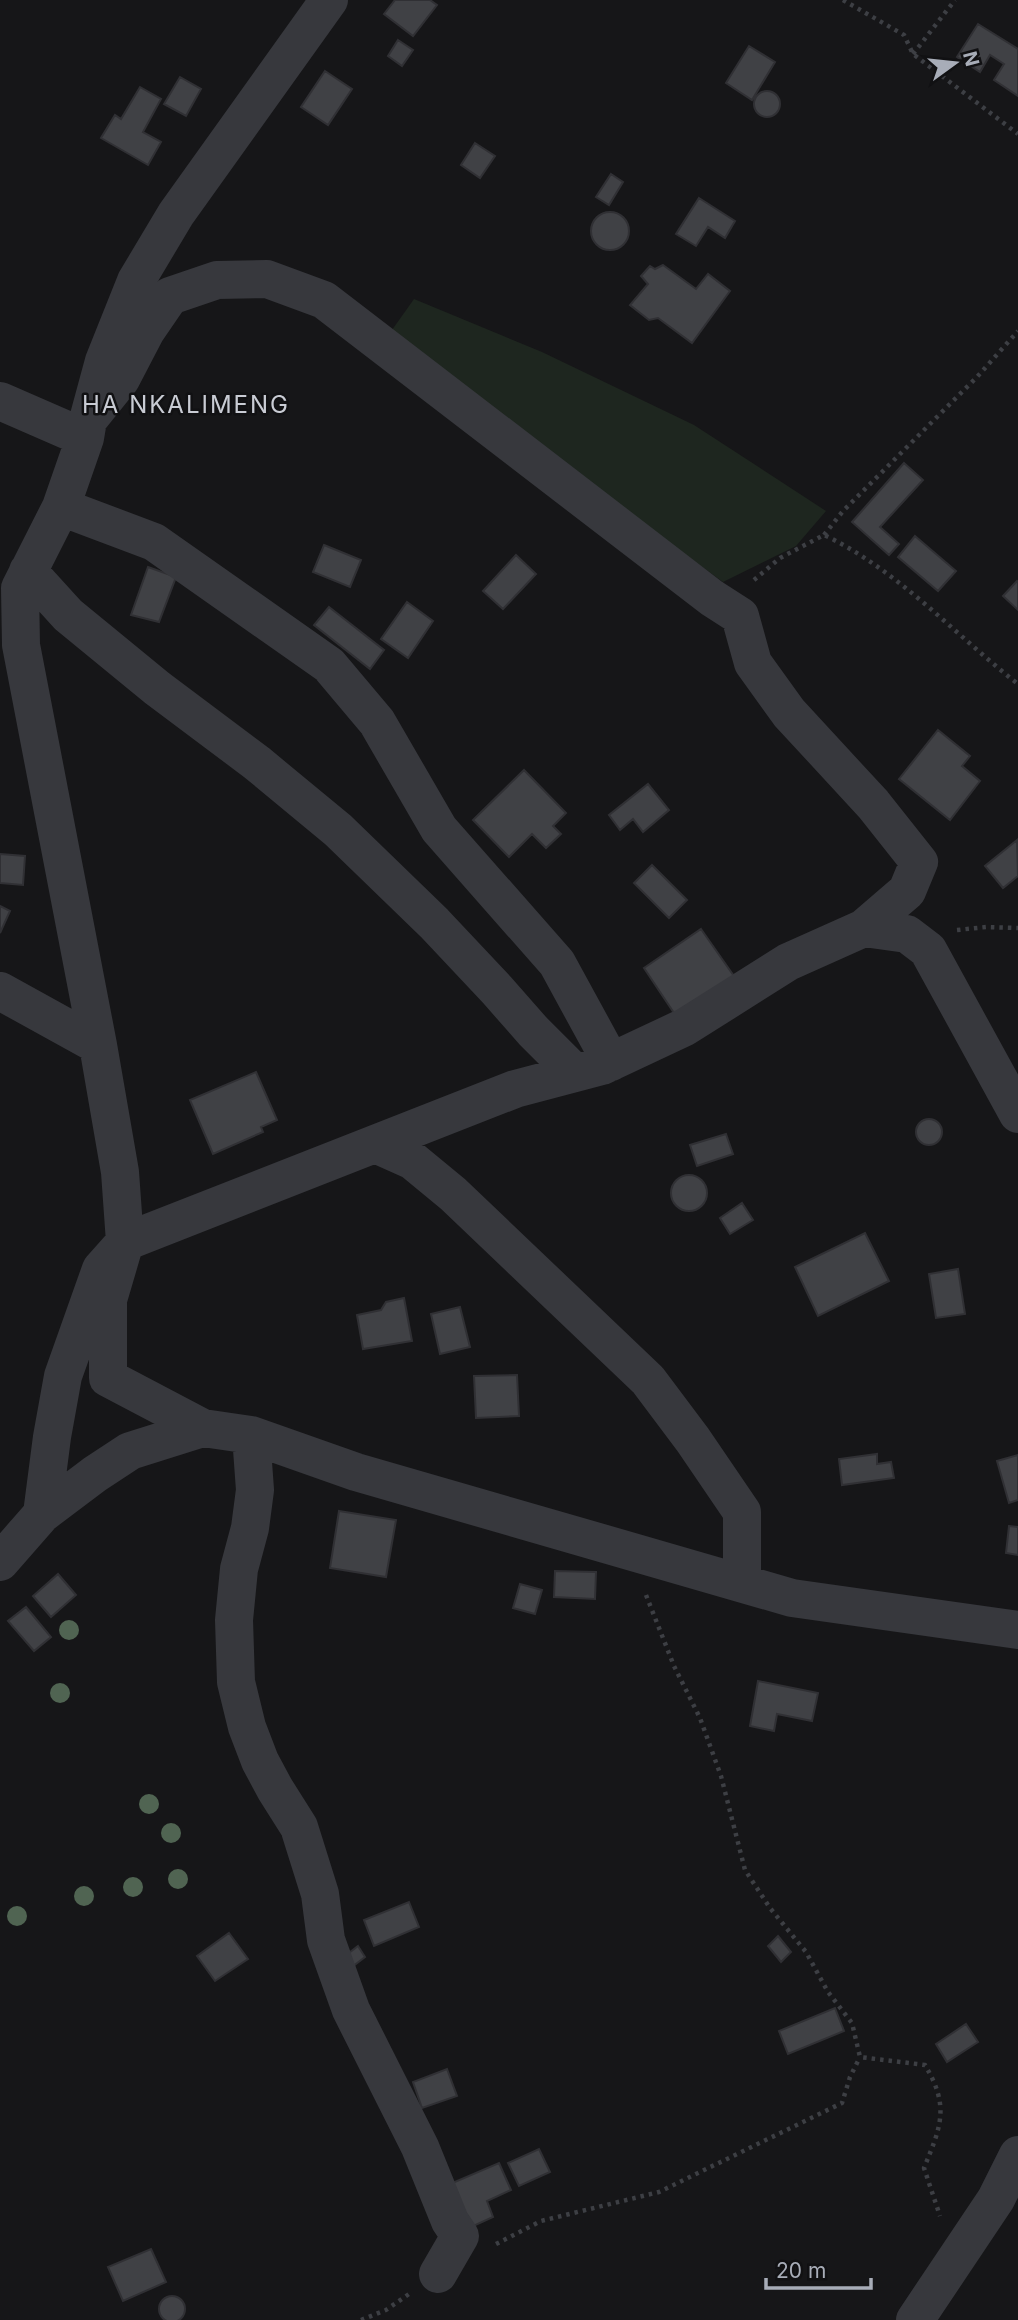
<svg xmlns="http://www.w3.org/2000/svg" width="1018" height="2320" font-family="Inter,sans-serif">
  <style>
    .green { fill: #1e261f }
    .building { fill: #404145; stroke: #303034; stroke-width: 2 }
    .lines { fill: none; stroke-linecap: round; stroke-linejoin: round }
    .path { stroke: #3d3f44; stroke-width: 4.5; stroke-dasharray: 3.5 5; stroke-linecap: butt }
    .minor { stroke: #37383d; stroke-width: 38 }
    .tree { fill: #506452 }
    .labels { text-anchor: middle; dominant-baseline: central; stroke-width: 5; stroke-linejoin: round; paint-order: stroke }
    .quarter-label { font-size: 24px; letter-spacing: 2px; fill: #c9ccd4; stroke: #111113 }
  </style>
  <rect width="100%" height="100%" fill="#161618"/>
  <path class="green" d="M414,299L542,352L694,425L826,511L796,546L723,582L387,337Z"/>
  <path class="building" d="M395,0H430L437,5L413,36L384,14Z
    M978,24L1018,49V96L994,80L1004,64L990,55L980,72L957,57Z
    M398,40L413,50L402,66L388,56Z
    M749,46L775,62L752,100L726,83Z
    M325,71L352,89L328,125L301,107Z
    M180,77L201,89L186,116L164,104Z
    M140,87L161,99L143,132L161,142L148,165L101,138L115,115L121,119Z
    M754 104a13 13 0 1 1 26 0a13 13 0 1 1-26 0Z
    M475,143L495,156L480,178L461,165Z
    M611,174L623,182L609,205L596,197Z
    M699,198L735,221L725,238L708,227L696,246L676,234Z
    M591 231a19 19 0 1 1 38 0a19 19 0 1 1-38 0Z
    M663,265L696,289L708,274L730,291L692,343L658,318L649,320L630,305L648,284L641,276L650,266L655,269Z
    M904,463L923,480L880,527L899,544L889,555L852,522Z
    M915,536L956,571L938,591L898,557Z
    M324,545L361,560L350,587L313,572Z
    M516,555L536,574L503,609L483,591Z
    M148,567L176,577L159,622L131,615Z
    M1017,581L1018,582V610L1003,596Z
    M407,602L433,621L408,658L381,639Z
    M329,607L384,650L370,669L314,625Z
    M938,730L970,756L962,766L980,781L950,820L899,779Z
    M524,770L566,813L553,826L561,834L546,848L532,834L509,857L473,820Z
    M648,784L669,810L643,832L633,819L620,830L609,815Z
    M1017,840L1018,876L1003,888L985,866Z
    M0,854L25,856L23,885L0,883Z
    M652,865L687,900L669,918L634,883Z
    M0,906L10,911L0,933Z
    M701,929L736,979L678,1019L644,968Z
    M256,1072L277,1120L261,1127L263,1132L213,1154L190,1100Z
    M916 1132a13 13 0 1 1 26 0a13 13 0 1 1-26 0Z
    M726,1134L733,1154L697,1166L690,1145Z
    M671 1193a18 18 0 1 1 36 0a18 18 0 1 1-36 0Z
    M742,1203L753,1220L730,1234L720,1218Z
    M865,1233L889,1281L818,1316L795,1267Z
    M958,1269L965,1314L936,1318L929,1274Z
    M404,1298L412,1341L363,1349L357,1315L381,1310L386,1302Z
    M460,1307L470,1347L440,1354L431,1314Z
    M517,1375L519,1416L476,1418L474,1376Z
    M877,1454V1464L891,1462L894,1478L842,1485L839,1459Z
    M1018,1455V1500L1009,1503L997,1461Z
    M339,1511L396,1520L386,1577L330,1568Z
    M1009,1526L1018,1527V1555L1006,1553Z
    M555,1571L596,1572L595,1599L554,1597Z
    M58,1574L76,1595L51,1617L33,1596Z
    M520,1584L542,1590L535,1614L513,1608Z
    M26,1607L51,1637L34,1651L8,1621Z
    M758,1681L818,1693L812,1721L777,1714L774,1731L750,1726Z
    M409,1902L419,1927L374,1946L364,1920Z
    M229,1933L248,1959L215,1981L197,1956Z
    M778,1936L791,1952L781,1962L768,1946Z
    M358,1946L365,1957L352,1967L345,1956Z
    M835,2008L844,2031L788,2054L779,2031Z
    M966,2024L978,2042L947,2062L936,2044Z
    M447,2069L457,2096L422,2108L413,2082Z
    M539,2149L550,2172L519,2186L508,2163Z
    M499,2163L511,2190L487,2201L493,2217L469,2228L450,2184Z
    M151,2249L166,2282L123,2301L108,2267Z
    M159 2309a13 13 0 1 1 26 0a13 13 0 1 1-26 0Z"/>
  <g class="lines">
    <path class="path" d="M843,0L904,35L913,54L1018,134
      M913,54L955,0
      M824,535L843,511L977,377L1018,331
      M754,580L780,558L824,535C898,570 954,634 1018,684
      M957,930L986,927L1018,928
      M646,1595L674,1666L700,1718L721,1776L745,1870L770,1908L806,1952L828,1992L852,2023L860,2057L925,2065C950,2107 941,2126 924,2168L940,2216
      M496,2244L541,2221L659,2192L842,2103L850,2077L860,2057
      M361,2320L386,2310L409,2294"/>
    <path class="minor" d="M0,401L85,438
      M88,420L121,379L146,331L170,296L217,280L267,279L324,300L712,598L740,616L753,663L789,713L873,804L919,862L907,891L864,928L788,962L685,1027L602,1066L515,1089L125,1242L108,1300V1378L203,1428
      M61,507L154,542L329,665L377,722L439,829L557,963L611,1062
      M28,571L68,615L157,688L257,763L338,830L434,923L497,990L533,1031L575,1073
      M864,928L907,934L928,950L1018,1114
      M0,991L98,1045
      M375,1144L413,1161L453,1194L648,1380L693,1440L742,1512V1583
      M251,1435L255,1490L250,1528L239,1569L234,1620L236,1682L247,1727L260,1761L275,1789L299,1827L320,1894L326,1940L351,2010L420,2147L450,2221L460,2236L438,2274
      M42,1514L52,1437L63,1376L101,1269L125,1242L120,1172L98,1045L21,645L20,588L61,507L85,438L88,420L104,361L136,281L176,214L329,0
      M0,1562L42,1514L95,1474L130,1451L203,1428L251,1435L356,1472L792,1598L1018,1630
      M915,2320L996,2199L1018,2155"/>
  </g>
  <g class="tree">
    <circle cx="69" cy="1630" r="10"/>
    <circle cx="60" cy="1693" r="10"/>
    <circle cx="149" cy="1804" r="10"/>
    <circle cx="171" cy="1833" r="10"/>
    <circle cx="178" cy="1879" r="10"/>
    <circle cx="133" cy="1887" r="10"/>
    <circle cx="84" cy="1896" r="10"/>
    <circle cx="17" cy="1916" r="10"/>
  </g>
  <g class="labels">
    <g class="quarter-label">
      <text x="186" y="404">HA NKALIMENG</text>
    </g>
  </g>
  <g transform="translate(955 63) rotate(75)" stroke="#111113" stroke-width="5" paint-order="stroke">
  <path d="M0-5L12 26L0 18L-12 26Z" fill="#a8adb8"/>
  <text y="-10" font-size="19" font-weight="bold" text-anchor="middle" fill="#a8adb8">N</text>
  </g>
  <path d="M766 2278v10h105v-10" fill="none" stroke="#a8adb8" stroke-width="3.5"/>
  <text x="776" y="2278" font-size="21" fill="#a8adb8" stroke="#111113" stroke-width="5" paint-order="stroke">20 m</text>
</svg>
